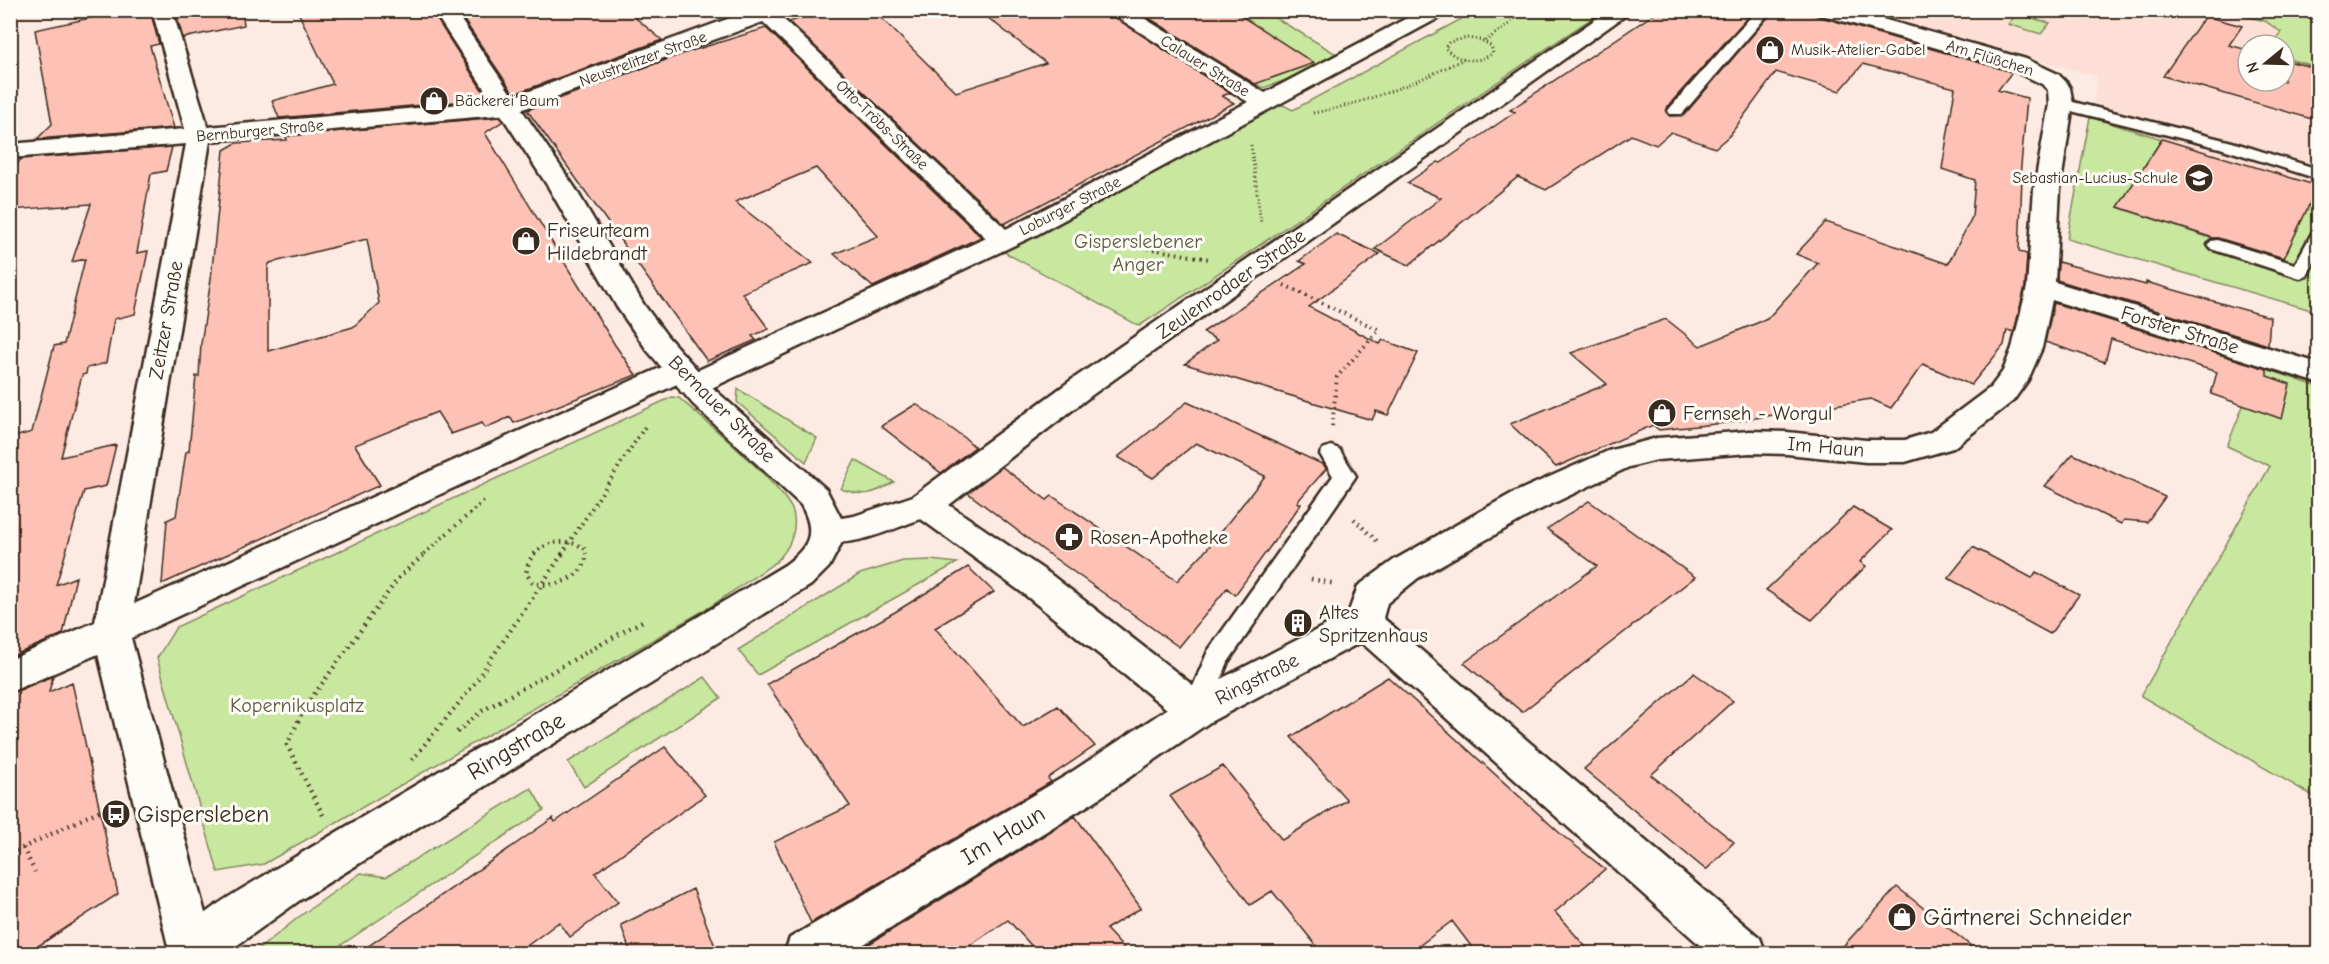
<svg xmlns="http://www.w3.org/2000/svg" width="2329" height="964" font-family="'Comic Neue',sans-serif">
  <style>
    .built { fill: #fddfd5; fill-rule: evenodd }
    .green { fill: #c8e79f; stroke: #82885e; stroke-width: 1.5 }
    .building { fill: #fdc2b5; stroke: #3b2a1e; stroke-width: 1.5; fill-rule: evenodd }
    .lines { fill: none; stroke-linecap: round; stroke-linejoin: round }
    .service-casing { stroke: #3b2a1e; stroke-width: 5 }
    .minor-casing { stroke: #3b2a1e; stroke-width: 5 }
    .tertiary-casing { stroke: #3b2a1e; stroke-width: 5 }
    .path-far2 { stroke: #3b2a1e; stroke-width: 3; stroke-dasharray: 1 3; stroke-linecap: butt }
    .path-far1 { stroke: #3b2a1e; stroke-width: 4; stroke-dasharray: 1.5 4.5; stroke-linecap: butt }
    .path { stroke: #3b2a1e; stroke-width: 4.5; stroke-dasharray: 1.5 5; stroke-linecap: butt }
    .service { fill: #fdfcf7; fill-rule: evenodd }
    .minor { fill: #fdfcf7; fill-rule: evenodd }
    .tertiary { fill: #fdfcf7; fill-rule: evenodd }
    .labels { text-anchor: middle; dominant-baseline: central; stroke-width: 6; stroke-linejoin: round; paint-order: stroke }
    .far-poi-label { font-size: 16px; fill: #3b2a1e; stroke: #fdfcf7; text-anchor: start }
    .far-street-label { font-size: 16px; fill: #3b2a1e; stroke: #fdfcf7 }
    .poi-label { font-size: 20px; fill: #3b2a1e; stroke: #fdfcf7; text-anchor: start }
    .park-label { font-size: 20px; fill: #5e593e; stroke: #fdfcf7 }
    .street-label { font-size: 20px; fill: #3b2a1e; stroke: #fdfcf7 }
    .near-street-label { font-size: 24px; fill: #3b2a1e; stroke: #fdfcf7 }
    .near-poi-label { font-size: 24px; fill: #3b2a1e; stroke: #fdfcf7; text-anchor: start }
  </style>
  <rect width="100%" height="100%" fill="#fdebe3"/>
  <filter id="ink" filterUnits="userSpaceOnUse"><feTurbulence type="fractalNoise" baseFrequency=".0167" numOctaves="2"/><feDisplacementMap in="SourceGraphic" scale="12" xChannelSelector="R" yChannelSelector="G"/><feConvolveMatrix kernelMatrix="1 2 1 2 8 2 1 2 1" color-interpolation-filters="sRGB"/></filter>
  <g filter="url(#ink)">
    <path class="built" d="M1866,11H2318V312L2067,239L2098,77ZM2248,45H2284V81H2248Z"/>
    <path class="green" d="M1137,11H1264L1338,55L1300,75L1263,88Z
      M1476,11H1603C1447,114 1295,224 1139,326L1004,252L1279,103L1293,110Z
      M2223,11H2318V67L2284,58V45H2271L2281,32L2265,21Z
      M2017,14L2050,23L2041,34L2008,24Z
      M2090,117L2162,139L2118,207L2282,262L2318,186L2312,166L2318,155V312L2067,239Z
      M2259,366L2318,387V799L2141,696L2270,466L2227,446Z
      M738,389L817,438L806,462L737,402Z
      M672,397L679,398C702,418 786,488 793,512C798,531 789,549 776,562L708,608L264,864L218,872L157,658L176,627Z
      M855,460L894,482C872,495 865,497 841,489Z
      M931,560L957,563L758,675L738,650L860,574L903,561Z
      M705,677L721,698L584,787L568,762Z
      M531,788L544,810L329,953H254L300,916L361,873L386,877Z"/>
    <path class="building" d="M92,10H150L159,44L150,46L174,128L37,139L52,124L35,30L95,17Z
      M175,10H242L244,25L183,38Z
      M297,10H431L488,99L279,118L272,101L333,84Z
      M457,10H626L662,40L514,94Z
      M827,10H873L956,92L1046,63L978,10H1104L1230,93L1222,96L1234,103L1004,224L789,22Z
      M1136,10H1232L1314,63L1255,84Z
      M1660,10H1754L1668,106L1666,112L1670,116L1684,115L1774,10H1797L2012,72L1998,90L2027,98L2020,177L2022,178L2019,252L2027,254L2025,287L2014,332L2007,330L2004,345L1971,385L1923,364L1891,408L1871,399L1725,423L1659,430L1653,425L1556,467L1510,424L1607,384L1571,353L1666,319L1700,346L1767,319L1818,263L1796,254L1826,222L1948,264L1972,217L1975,180L1942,169L1955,88L1863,64L1840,91L1776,72L1730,135L1715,148L1671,132L1656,145L1631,135L1546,190L1518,177L1409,265L1375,249L1441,198L1407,183L1438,162L1441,163L1515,112L1510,110Z
      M2205,16L2242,26L2229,45L2248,50V81H2284V60L2319,69V121L2163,76Z
      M766,28L981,237L873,287L834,254L878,236L816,168L735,202L813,263L742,293L769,329L752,336L756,340L707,361L527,110L688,52Z
      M500,117L503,121L485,133L615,345L636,375L514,423L510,417L485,428L482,423L451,434L437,412L355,445L380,485L162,584L167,520L176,516L186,452L189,451L196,376H199L201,344L211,279L224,150L236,143L287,140L286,136ZM367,239L379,303L353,327L268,351V266L270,263Z
      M2162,139L2318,186L2284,258L2218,238H2213L2118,207Z
      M172,147L166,171L151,174L137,253L148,251L135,314L114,319L106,363L87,368L86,374L82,375L61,457L116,445L106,486L84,491L56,585L76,577L63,634L10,657V438L32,432L54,346L64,344L85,259L72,262L91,204L10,210V173L21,159Z
      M1336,234L1380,254L1309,307L1380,344L1383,340L1418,353L1388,415L1376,411L1372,420L1185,364L1217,340L1203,332L1306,264L1299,261Z
      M2058,262L2146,285V282L2270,317L2268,345L2057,280Z
      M2054,303L2267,369V376L2290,384L2282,419L2211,394L2217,372L2111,339L2105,362L2045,342Z
      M1187,402L1324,465L1326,469L1297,502L1301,504L1235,595L1227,588L1179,647L1043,550L968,493L1002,467L1047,500L1052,496L1177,581L1207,549L1265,476L1196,443L1153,478L1118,457Z
      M916,404L965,438L975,447L941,473L881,426Z
      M2073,454L2165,497L2147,522L2124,520L2121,524L2045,486Z
      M1589,501L1695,577L1522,712L1464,663L1597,566L1547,529Z
      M1853,507L1892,530L1860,562L1866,566L1812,620L1766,590Z
      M1973,547L2032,578L2036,572L2079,595L2050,634L1948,578Z
      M968,567L994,592L935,628L1023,727L1058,706L1095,746L1048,778L1051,782L811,923L774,842L850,806L767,684L895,612Z
      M1694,673L1733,701L1651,775L1734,842L1706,870L1584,769Z
      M53,676L49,692L72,682L118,894L26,954H10V694Z
      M1388,677L1563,836L1605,869L1555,912L1592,954H1477L1452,921L1408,954H1323L1272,891L1250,905L1170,796L1223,766L1282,840L1347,800L1291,737Z
      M665,747L705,795L595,873L618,902L570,937L559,922L516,954H357L553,818L555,822Z
      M1075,816L1141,908L1106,929L1129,954H1039L1008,920L957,954H853Z
      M1897,887L1981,954H1836Z
      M693,889L718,954H631L621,925Z"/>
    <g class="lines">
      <g class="service-casing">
        <path id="service" d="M1757,10H1772L1682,114H1670L1668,111L1670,108Z
          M2061,99L2232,142L2318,169V179L2220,148L2055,107L2053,104Z
          M2318,232V254L2307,276L2300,278L2211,249L2208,245L2211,241L2217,240L2295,264L2312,233Z
          M1331,446L1339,449L1356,476L1228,662L1205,718L1196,721L1187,718L1183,710L1208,651L1333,476L1320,454L1323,449Z"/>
      </g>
      <g class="minor-casing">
        <path id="minor" d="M152,10H172L208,127L505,100L752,10H788L780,16L1006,229L1248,102L1106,10H1131L1265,93L1422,10H1449L1446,14L1036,235L703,392L692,395L681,392L677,384L131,638L216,954H170L98,654L10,692V660L95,622L186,144L10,158V144L185,129ZM763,22L986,238L694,372L691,364L680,361L669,364L134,604L210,141L509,114Z
          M1609,10H1633L1092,395L949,505L1050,574L1199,690L1348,614L1358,586L1394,560L1511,494L1608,451L1657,438L1750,431L1787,432L1866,440H1905L1931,432L1991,387L2003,371L2012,348L2027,287L2034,189L2049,104L2048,90L2042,84L2010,69L1818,14L1815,10H1850L2026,59L2058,74L2067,83L2070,88L2073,104L2060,189L2055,282L2318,363V383L2052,300L2042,348L2028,380L2013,401L1953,448L1905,462H1866L1787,454L1750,453L1657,460L1629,467L1535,512L1418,578L1387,603L1383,618L1760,938L1766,954H1710L1361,642L1210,722L1095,801L848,954H784L790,938L1067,775L1167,709L1024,594L921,519C889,530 850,550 816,540L811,531L816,522L854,516L913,496L1070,381Z"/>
      </g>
      <g class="tertiary-casing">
        <path id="tertiary" d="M433,10H454L575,188L644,305L667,336L715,390L826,489L842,520L843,540L829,567L811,585L300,900L225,954H171C186,917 237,893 270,872L785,565C809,547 817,533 801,505L693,404L647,350L617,307L549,188Z"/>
      </g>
      <path class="path-far2" d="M1467,38L1481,40L1491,46L1493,53C1478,64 1458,62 1445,48L1449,42Z
        M1485,41L1508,25L1521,10
        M1313,113C1367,103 1415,83 1464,59
        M1251,145L1261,224
        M1081,237L1102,241"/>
      <path class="path-far1" d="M1094,239L1209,259
        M1284,285L1379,330L1337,377L1332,427
        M1354,519L1379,543
        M424,554L486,499
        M534,554C548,540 569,538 585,549L586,554
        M562,554L646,425"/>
      <path class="path" d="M535,553L529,561L526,573L532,582C550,591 589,577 586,553
        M1311,579L1336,584
        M457,732L482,711L646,619
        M412,760L472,687L563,553
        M323,815L287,745L305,707L400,576L426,553
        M23,848L35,872
        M10,854L111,805"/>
      <use href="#service" class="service"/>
      <use href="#minor" class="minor"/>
      <use href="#tertiary" class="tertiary"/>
    </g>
  </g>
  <defs>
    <g id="shop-disc" transform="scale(1.5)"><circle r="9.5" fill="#3b2a1e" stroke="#fdfcf7"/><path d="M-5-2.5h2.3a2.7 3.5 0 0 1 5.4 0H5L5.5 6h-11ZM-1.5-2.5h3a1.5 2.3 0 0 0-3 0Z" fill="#fff"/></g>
    <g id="school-disc" transform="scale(1.5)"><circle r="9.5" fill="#3b2a1e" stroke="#fdfcf7"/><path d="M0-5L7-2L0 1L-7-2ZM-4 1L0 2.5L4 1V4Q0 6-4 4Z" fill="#fff"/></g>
    <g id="pharmacy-disc" transform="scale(1.5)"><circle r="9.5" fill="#3b2a1e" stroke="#fdfcf7"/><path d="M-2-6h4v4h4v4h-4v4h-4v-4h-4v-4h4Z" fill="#fff"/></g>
    <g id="building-disc" transform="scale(1.5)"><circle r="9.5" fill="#3b2a1e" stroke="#fdfcf7"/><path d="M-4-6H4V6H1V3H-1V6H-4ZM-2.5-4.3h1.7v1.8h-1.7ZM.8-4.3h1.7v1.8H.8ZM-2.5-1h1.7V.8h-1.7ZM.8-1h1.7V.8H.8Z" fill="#fff"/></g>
    <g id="bus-disc" transform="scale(1.5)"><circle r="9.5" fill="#3b2a1e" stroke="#fdfcf7"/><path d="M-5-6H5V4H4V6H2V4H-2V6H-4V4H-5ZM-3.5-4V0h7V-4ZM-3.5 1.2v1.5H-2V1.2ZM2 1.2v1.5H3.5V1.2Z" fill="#fff"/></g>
  </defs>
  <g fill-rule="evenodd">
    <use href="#shop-disc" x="1770" y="50"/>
    <use href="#shop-disc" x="434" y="101"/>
    <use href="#school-disc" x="2199" y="178"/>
    <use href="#shop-disc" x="526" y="241"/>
    <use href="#shop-disc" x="1662" y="413"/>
    <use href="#pharmacy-disc" x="1069" y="537"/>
    <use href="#building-disc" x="1298" y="623"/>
    <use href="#bus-disc" x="116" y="814"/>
    <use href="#shop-disc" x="1902" y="917"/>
  </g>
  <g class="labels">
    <g class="far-poi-label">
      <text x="1791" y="50">Musik-Atelier-Gabel</text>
      <text x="455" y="101">Bäckerei Baum</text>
      <text x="2178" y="178" text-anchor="end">Sebastian-Lucius-Schule</text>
    </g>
    <g class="far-street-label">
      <text transform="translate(1990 58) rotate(17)">Am Flüßchen</text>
      <text transform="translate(643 59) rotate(-20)">Neustrelitzer Straße</text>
      <text transform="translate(1205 66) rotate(32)">Calauer Straße</text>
      <text transform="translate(882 125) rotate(44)">Otto-Tröbs-Straße</text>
      <text transform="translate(260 131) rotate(-5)">Bernburger Straße</text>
      <text transform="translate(1070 206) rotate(-27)">Loburger Straße</text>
    </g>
    <g class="poi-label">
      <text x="547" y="230">Friseurteam<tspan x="547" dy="23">Hildebrandt</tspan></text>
      <text x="1683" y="413">Fernseh - Worgul</text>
      <text x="1090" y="537">Rosen-Apotheke</text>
      <text x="1319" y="612">Altes<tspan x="1319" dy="23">Spritzenhaus</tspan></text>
    </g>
    <g class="park-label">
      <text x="1138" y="241">Gisperslebener<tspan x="1138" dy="23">Anger</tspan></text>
      <text x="297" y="705">Kopernikusplatz</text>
    </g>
    <g class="street-label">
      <text transform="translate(1231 284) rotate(-35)">Zeulenrodaer Straße</text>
      <text transform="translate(166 320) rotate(-80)">Zeitzer Straße</text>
      <text transform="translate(2180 330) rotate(17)">Forster Straße</text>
      <text transform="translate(722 409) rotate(45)">Bernauer Straße</text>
      <text transform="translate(1826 447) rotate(5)">Im Haun</text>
      <text transform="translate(1257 679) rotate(-27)">Ringstraße</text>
    </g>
    <g class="near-street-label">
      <text transform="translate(516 746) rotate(-31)">Ringstraße</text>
      <text transform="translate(1003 835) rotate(-31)">Im Haun</text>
    </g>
    <g class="near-poi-label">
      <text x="137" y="814">Gispersleben</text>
      <text x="1923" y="917">Gärtnerei Schneider</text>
    </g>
  </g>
  <rect width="2329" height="964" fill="none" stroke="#fdfcf7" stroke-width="36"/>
  <rect x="18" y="18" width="2293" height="928" fill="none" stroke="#3b2a1e" stroke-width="2" filter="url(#ink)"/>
  <g transform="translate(2266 63) rotate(251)"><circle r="28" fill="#fdfcf7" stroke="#afa8a0" stroke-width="1.5"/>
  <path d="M0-4.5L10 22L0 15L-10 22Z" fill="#3b2a1e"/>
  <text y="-9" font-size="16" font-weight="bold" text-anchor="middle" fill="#3b2a1e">N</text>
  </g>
</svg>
